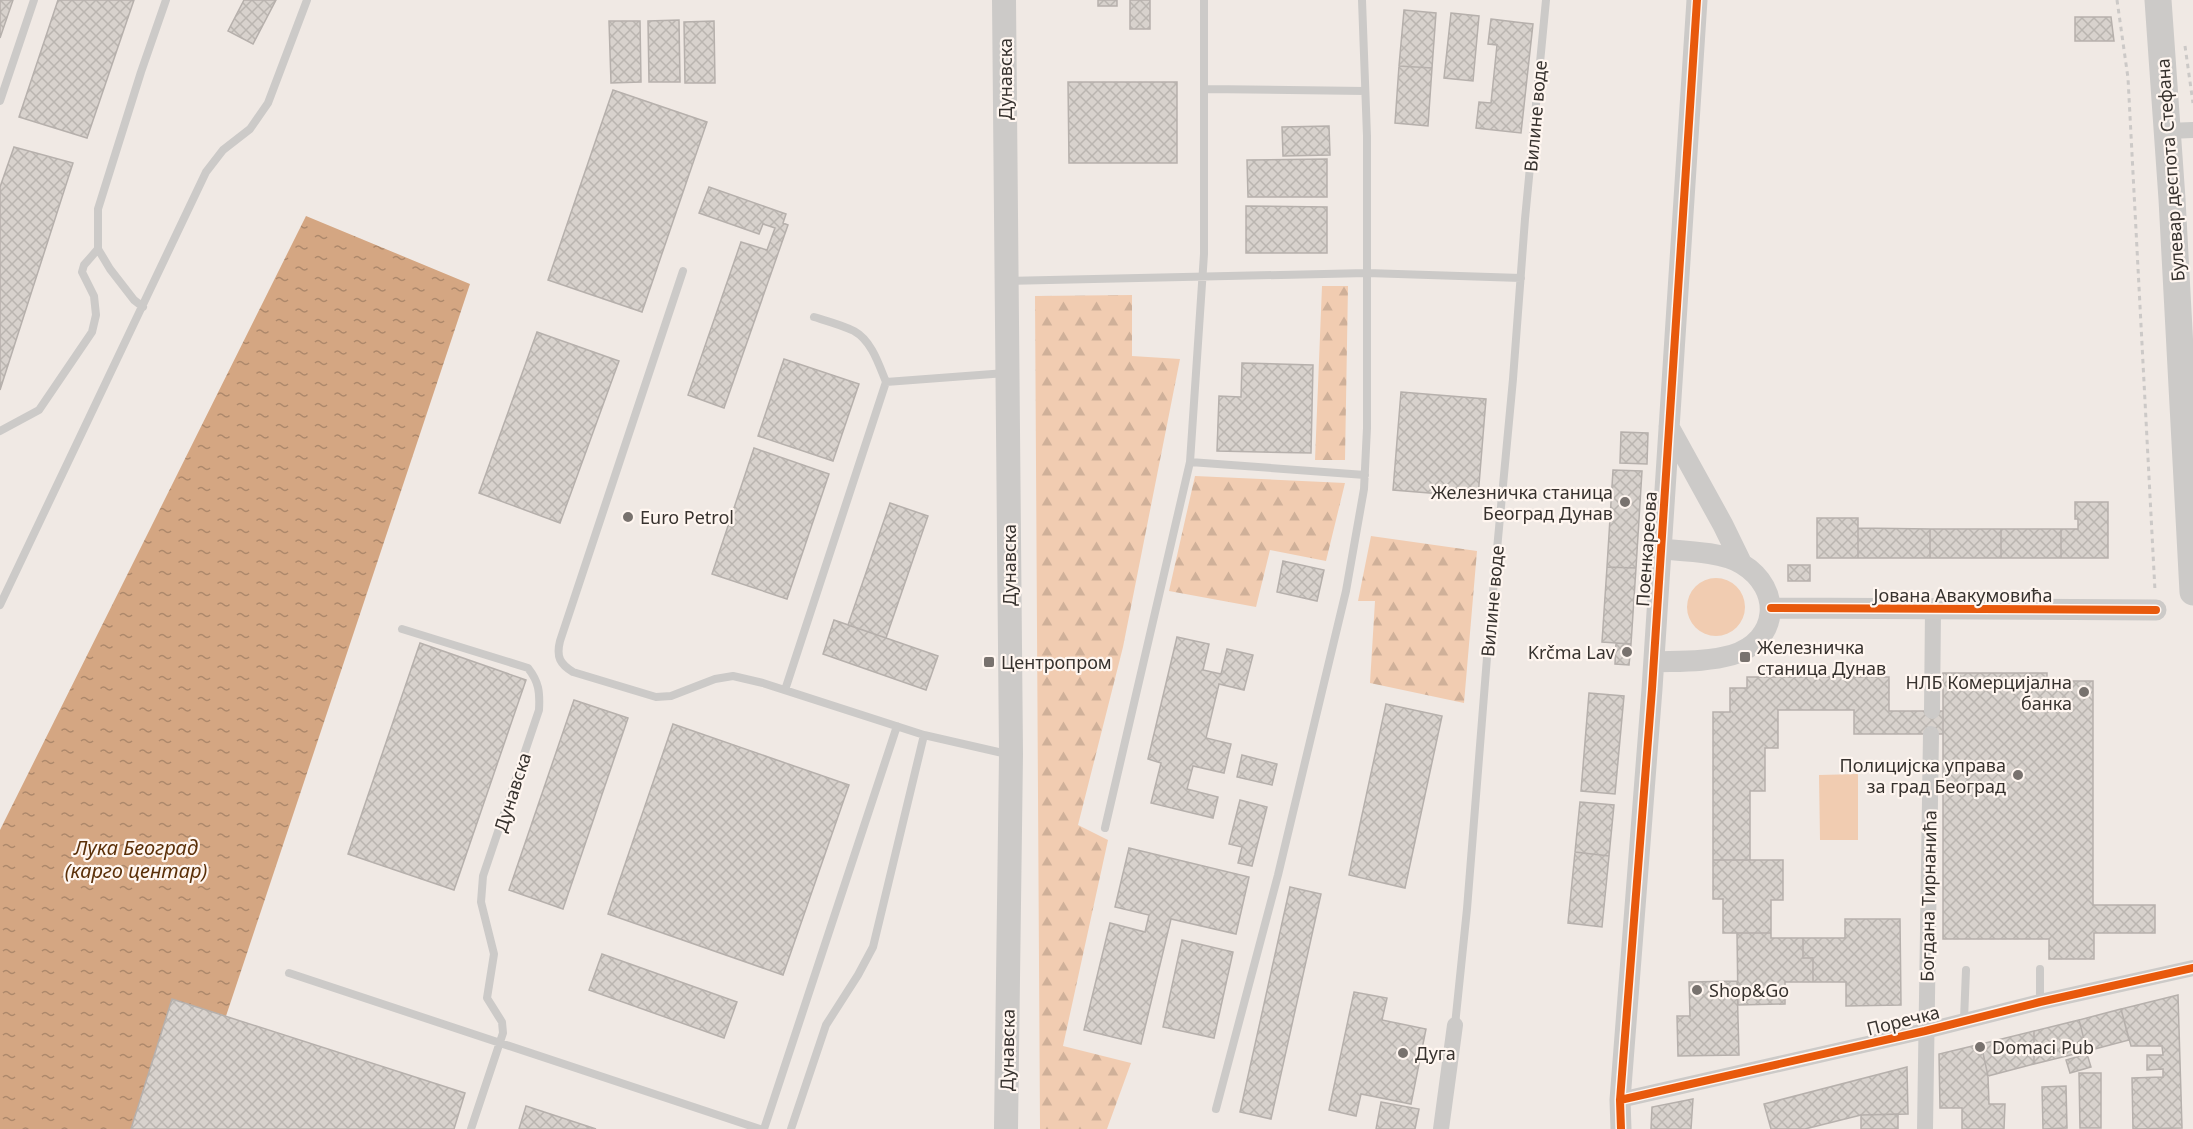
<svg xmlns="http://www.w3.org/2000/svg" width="2193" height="1129" font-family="'Noto Sans',sans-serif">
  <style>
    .green { fill: #f1ccb1 }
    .forest { fill: url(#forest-firs) }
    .water { fill: url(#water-ripples) }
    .building { fill: url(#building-cross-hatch); stroke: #b6b0ac; stroke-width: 1.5 }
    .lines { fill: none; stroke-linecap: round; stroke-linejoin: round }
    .path { stroke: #ccc9c7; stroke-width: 3; stroke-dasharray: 4.5 4.5; stroke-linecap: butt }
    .service { stroke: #cccac8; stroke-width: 8 }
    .minor { stroke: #cccac8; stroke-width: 16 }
    .tertiary { stroke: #cccac8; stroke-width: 21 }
    .secondary { stroke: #cccac8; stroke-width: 24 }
    .primary { stroke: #cccac8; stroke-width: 27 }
    .cycleway-casing { stroke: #fff6f0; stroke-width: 11 }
    .cycleway { stroke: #e8590c; stroke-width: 8 }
    .poi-dot { fill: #78726e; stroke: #fff6f0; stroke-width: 2 }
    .labels { text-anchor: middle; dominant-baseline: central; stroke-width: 4.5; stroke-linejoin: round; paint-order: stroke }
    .street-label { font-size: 18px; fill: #37322e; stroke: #fff6f0 }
    .poi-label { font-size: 18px; fill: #37322e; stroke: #fff6f0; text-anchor: start }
    .water-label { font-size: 20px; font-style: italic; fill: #5b3009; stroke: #fff6f0 }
  </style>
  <defs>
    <pattern id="forest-firs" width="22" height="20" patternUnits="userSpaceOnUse" patternTransform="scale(1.5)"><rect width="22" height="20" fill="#f1ccb1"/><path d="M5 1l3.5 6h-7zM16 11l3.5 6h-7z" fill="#cfb099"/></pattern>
    <pattern id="water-ripples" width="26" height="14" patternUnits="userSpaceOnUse" patternTransform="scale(1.5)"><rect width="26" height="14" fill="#d4a682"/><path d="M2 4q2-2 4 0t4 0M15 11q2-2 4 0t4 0" fill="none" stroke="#ad886b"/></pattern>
    <pattern id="building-cross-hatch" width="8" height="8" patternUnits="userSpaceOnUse" patternTransform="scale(1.5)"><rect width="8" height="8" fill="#d8d2cd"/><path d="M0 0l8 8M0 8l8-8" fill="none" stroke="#bab5b0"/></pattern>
  </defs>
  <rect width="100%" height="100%" fill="#f0e9e4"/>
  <path class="green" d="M1687 607a29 29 0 1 1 58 0a29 29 0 1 1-58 0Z
    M1858,774V840H1820L1819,775Z"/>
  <path class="forest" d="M1322,286H1348L1345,460H1315Z
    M1132,295V356L1180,359L1123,647L1078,825L1108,840L1063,1046L1131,1063L1107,1129H1040L1035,296Z
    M1195,476L1345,483L1326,561L1270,550L1256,607L1169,591Z
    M1371,536L1477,551L1464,703L1370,683L1375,601H1358Z"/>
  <path class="water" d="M306,216L470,284L226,1016L172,1000L131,1129H0V830Z"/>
  <path class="building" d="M0,0H13L0,38Z
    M58,0H134L87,138L19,117Z
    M244,0H276L253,44L228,31Z
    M1098,0H1117V6H1098Z
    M1130,0H1150V29H1130Z
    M1404,10L1436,13L1432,68L1399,66Z
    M1451,13L1479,16L1473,81L1444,78Z
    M2075,17H2111L2114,41H2075Z
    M1491,19L1533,24L1521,133L1476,128L1479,102L1491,103L1497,45L1488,44Z
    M679,20L680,82H649L648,21Z
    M609,21H640L641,82L611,83Z
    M714,21L715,83H685L684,22Z
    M1399,66L1432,68L1428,126L1395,123Z
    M1068,82H1177V163H1069Z
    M613,90L707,122L642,312L548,280Z
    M1329,126L1330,155L1283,156L1282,127Z
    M14,147L73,163L0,390V187Z
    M1327,159V197H1248L1247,160Z
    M709,187L786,214L783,223L788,225L724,408L688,395L741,242L767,250L775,228L763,224L759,234L699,213Z
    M1246,206L1327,207V253H1246Z
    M537,332L619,361L560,523L479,493Z
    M784,359L859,384L833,461L758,436Z
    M1242,363L1313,365L1311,453L1217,451L1219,396L1241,397Z
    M1401,392L1486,399L1478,497L1393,490Z
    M1621,432L1648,433L1647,464L1620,463Z
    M754,448L829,474L787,599L712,574Z
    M1613,470L1642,471L1636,568L1607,567Z
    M2075,502H2108V558H2061V529H2078V519H2075Z
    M890,503L928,516L886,638L848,625Z
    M1817,518H1858V558H1817Z
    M1858,528L1930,529V558H1858Z
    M1930,529H2001V558H1930Z
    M2001,529H2061V558H2001Z
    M1283,561L1324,570L1317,601L1277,592Z
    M1788,565H1810V581H1788Z
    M1607,567L1636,568L1631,644L1602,642Z
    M834,620L938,656L926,690L823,654Z
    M1177,637L1209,644L1203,670L1221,674L1227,649L1253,655L1244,690L1219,684L1206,738L1231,744L1224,773L1193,766L1187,789L1218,797L1213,818L1151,803L1161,763L1148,759Z
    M420,643L526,680L454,890L348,854Z
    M1616,643L1631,644L1629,665L1615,664Z
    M1943,673H2047V681H2093V905H2155V933H2094V959H2049V939H1943Z
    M1747,677H1889V711H1943V734H1854V710H1778V748H1765V791H1750V860H1713V712H1730V688H1747Z
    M1589,693L1624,696L1615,794L1581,791Z
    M574,700L628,718L563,909L509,890Z
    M1386,704L1442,716L1405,888L1349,875Z
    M673,724L849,785L783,975L608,914Z
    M1242,755L1277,764L1272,785L1237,777Z
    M1240,800L1267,807L1252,866L1238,863L1242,847L1229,844Z
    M1580,802L1614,805L1609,856L1575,852Z
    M1129,848L1249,877L1236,934L1171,919L1141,1044L1084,1030L1110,923L1145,932L1149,915L1115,907Z
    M1575,852L1609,856L1602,927L1568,923Z
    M1713,860H1783V900H1771V933H1723V899H1713Z
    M1290,887L1321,894L1271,1119L1240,1112Z
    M1845,919H1900L1901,1005L1846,1006V982H1813V958H1803V938H1845Z
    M1737,933H1771V938H1803V958H1813V982H1785V1004L1738,1005Z
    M1182,940L1233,952L1214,1038L1163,1027Z
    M602,954L737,1002L724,1038L589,990Z
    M1737,981L1739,1055L1678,1056L1677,1016H1690L1689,982Z
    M1354,992L1387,998L1382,1020L1426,1029L1411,1104L1361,1094L1356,1116L1329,1110Z
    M2178,995L2182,1128L2133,1129L2132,1078L2163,1077V1069L2147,1070V1055H2163L2162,1046H2131L2121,1009Z
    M172,999L465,1093L454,1129H131Z
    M2121,1009L2129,1040L2087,1051L2079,1020Z
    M2079,1020L2087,1051L2034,1064V1031Z
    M2034,1031V1064L1988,1076L1981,1044Z
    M1981,1044L1988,1076L1989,1104H2005L2004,1129H1962V1108H1940L1939,1054Z
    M2087,1054L2091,1067L2070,1073L2066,1060Z
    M1907,1067L1908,1114L1861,1115L1805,1129H1771L1764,1104Z
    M2079,1073H2101V1128H2080Z
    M2066,1086L2067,1128L2043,1129L2042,1087Z
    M1693,1099L1691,1129H1651L1652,1107Z
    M1381,1102L1419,1109L1415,1129H1376Z
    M526,1106L596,1129H519Z
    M1898,1114V1129H1861V1115Z"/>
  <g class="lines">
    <path class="path" d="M2117,0L2128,78L2155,591
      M2185,46L2193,103"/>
    <path class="service" d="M1205,89L1365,91
      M0,101L34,0
      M683,271L560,641C556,657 560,664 573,672L656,697L671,696L715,679L733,676L763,683L924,735L1007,754
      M1008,281L1367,273L1521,278
      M143,307L134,300L110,269L98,249V209L141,72L166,0
      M814,317C827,321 842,325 854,331C872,341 879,365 886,382
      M886,382L1006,373
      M0,431L39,410L92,332L96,315L94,296L82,272L84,265L98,249
      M1190,462L1365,475
      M0,605L206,172L223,150L250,129L268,103L307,0
      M402,629L528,668C539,682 540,692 539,710L483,876L481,902L494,954L487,998L502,1022L503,1033L471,1129
      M785,690L886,382
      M1105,828L1190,462L1204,254V0
      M2040,969V1002
      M289,973L760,1129
      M1964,1020L1966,970
      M1455,1025L1467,909L1488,645L1513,379L1525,219L1546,0
      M1216,1109L1278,875L1346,591L1364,489L1367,428V136L1362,0
      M764,1129L897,726
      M791,1129L826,1025L858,975L873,947L924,735"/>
    <path class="minor" d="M2168,131L2193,130
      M1932,711L1933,610
      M1620,1100L1925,1031L2040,1002L2193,968
      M1441,1129L1455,1025
      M1925,1129L1931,734"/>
    <path class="tertiary" d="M1669,427L1723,525L1742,564
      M1771,608L2156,610
      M1654,662C1680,661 1707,662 1732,655C1779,641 1783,589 1742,564C1723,552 1684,551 1661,549
      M1621,1129L1620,1100L1652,689L1697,0"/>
    <path class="secondary" d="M1004,0L1011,754L1006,1129"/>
    <path class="primary" d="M2158,0L2172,199L2193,592"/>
    <g class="cycleway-casing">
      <path id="cycleway" d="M1771,608L2156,610
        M1620,1100L1925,1031L2040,1002L2193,968
        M1621,1129L1620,1100L1652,689L1697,0"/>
    </g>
    <use href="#cycleway" class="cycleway"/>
  </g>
  <g class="poi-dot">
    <circle cx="1625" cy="502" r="6"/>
    <circle cx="628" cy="517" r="6"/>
    <circle cx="1627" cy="652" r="6"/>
    <rect x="1739" y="651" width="12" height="12" rx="3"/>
    <rect x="983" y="656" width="12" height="12" rx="3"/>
    <circle cx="2084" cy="692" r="6"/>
    <circle cx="2018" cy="775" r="6"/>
    <circle cx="1697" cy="990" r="6"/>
    <circle cx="1980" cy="1047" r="6"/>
    <circle cx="1403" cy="1053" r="6"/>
  </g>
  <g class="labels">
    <g class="street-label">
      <text transform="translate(1005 79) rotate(-90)">Дунавска</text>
      <text transform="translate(1535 116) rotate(-85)">Вилине воде</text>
      <text transform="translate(2170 170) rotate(-94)">Булевар деспота Стефана</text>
      <text transform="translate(1646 549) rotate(-86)">Поенкареова</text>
      <text transform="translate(1009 565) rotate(-90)">Дунавска</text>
      <text x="1963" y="595">Јована Авакумовића</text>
      <text transform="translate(1492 601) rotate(-85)">Вилине воде</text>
      <text transform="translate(512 792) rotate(-72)">Дунавска</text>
      <text transform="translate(1928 896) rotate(-89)">Богдана Тирнанића</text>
      <text transform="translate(1903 1020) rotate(-14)">Поречка</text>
      <text transform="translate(1007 1050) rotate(-89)">Дунавска</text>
    </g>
    <g class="poi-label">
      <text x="1613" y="492" text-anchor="end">Железничка станица<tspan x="1613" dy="21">Београд Дунав</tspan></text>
      <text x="640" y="517">Euro Petrol</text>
      <text x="1757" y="647">Железничка<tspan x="1757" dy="21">станица Дунав</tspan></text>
      <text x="1615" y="652" text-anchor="end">Krčma Lav</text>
      <text x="1001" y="662">Центропром</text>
      <text x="2072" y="682" text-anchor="end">НЛБ Комерцијална<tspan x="2072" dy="21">банка</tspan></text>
      <text x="2006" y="765" text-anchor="end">Полицијска управа<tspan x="2006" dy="21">за град Београд</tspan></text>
      <text x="1709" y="990">Shop&amp;Go</text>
      <text x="1992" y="1047">Domaci Pub</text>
      <text x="1415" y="1053">Дуга</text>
    </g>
    <g class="water-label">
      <text x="136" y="847">Лука Београд<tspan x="136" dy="23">(карго центар)</tspan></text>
    </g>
  </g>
</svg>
